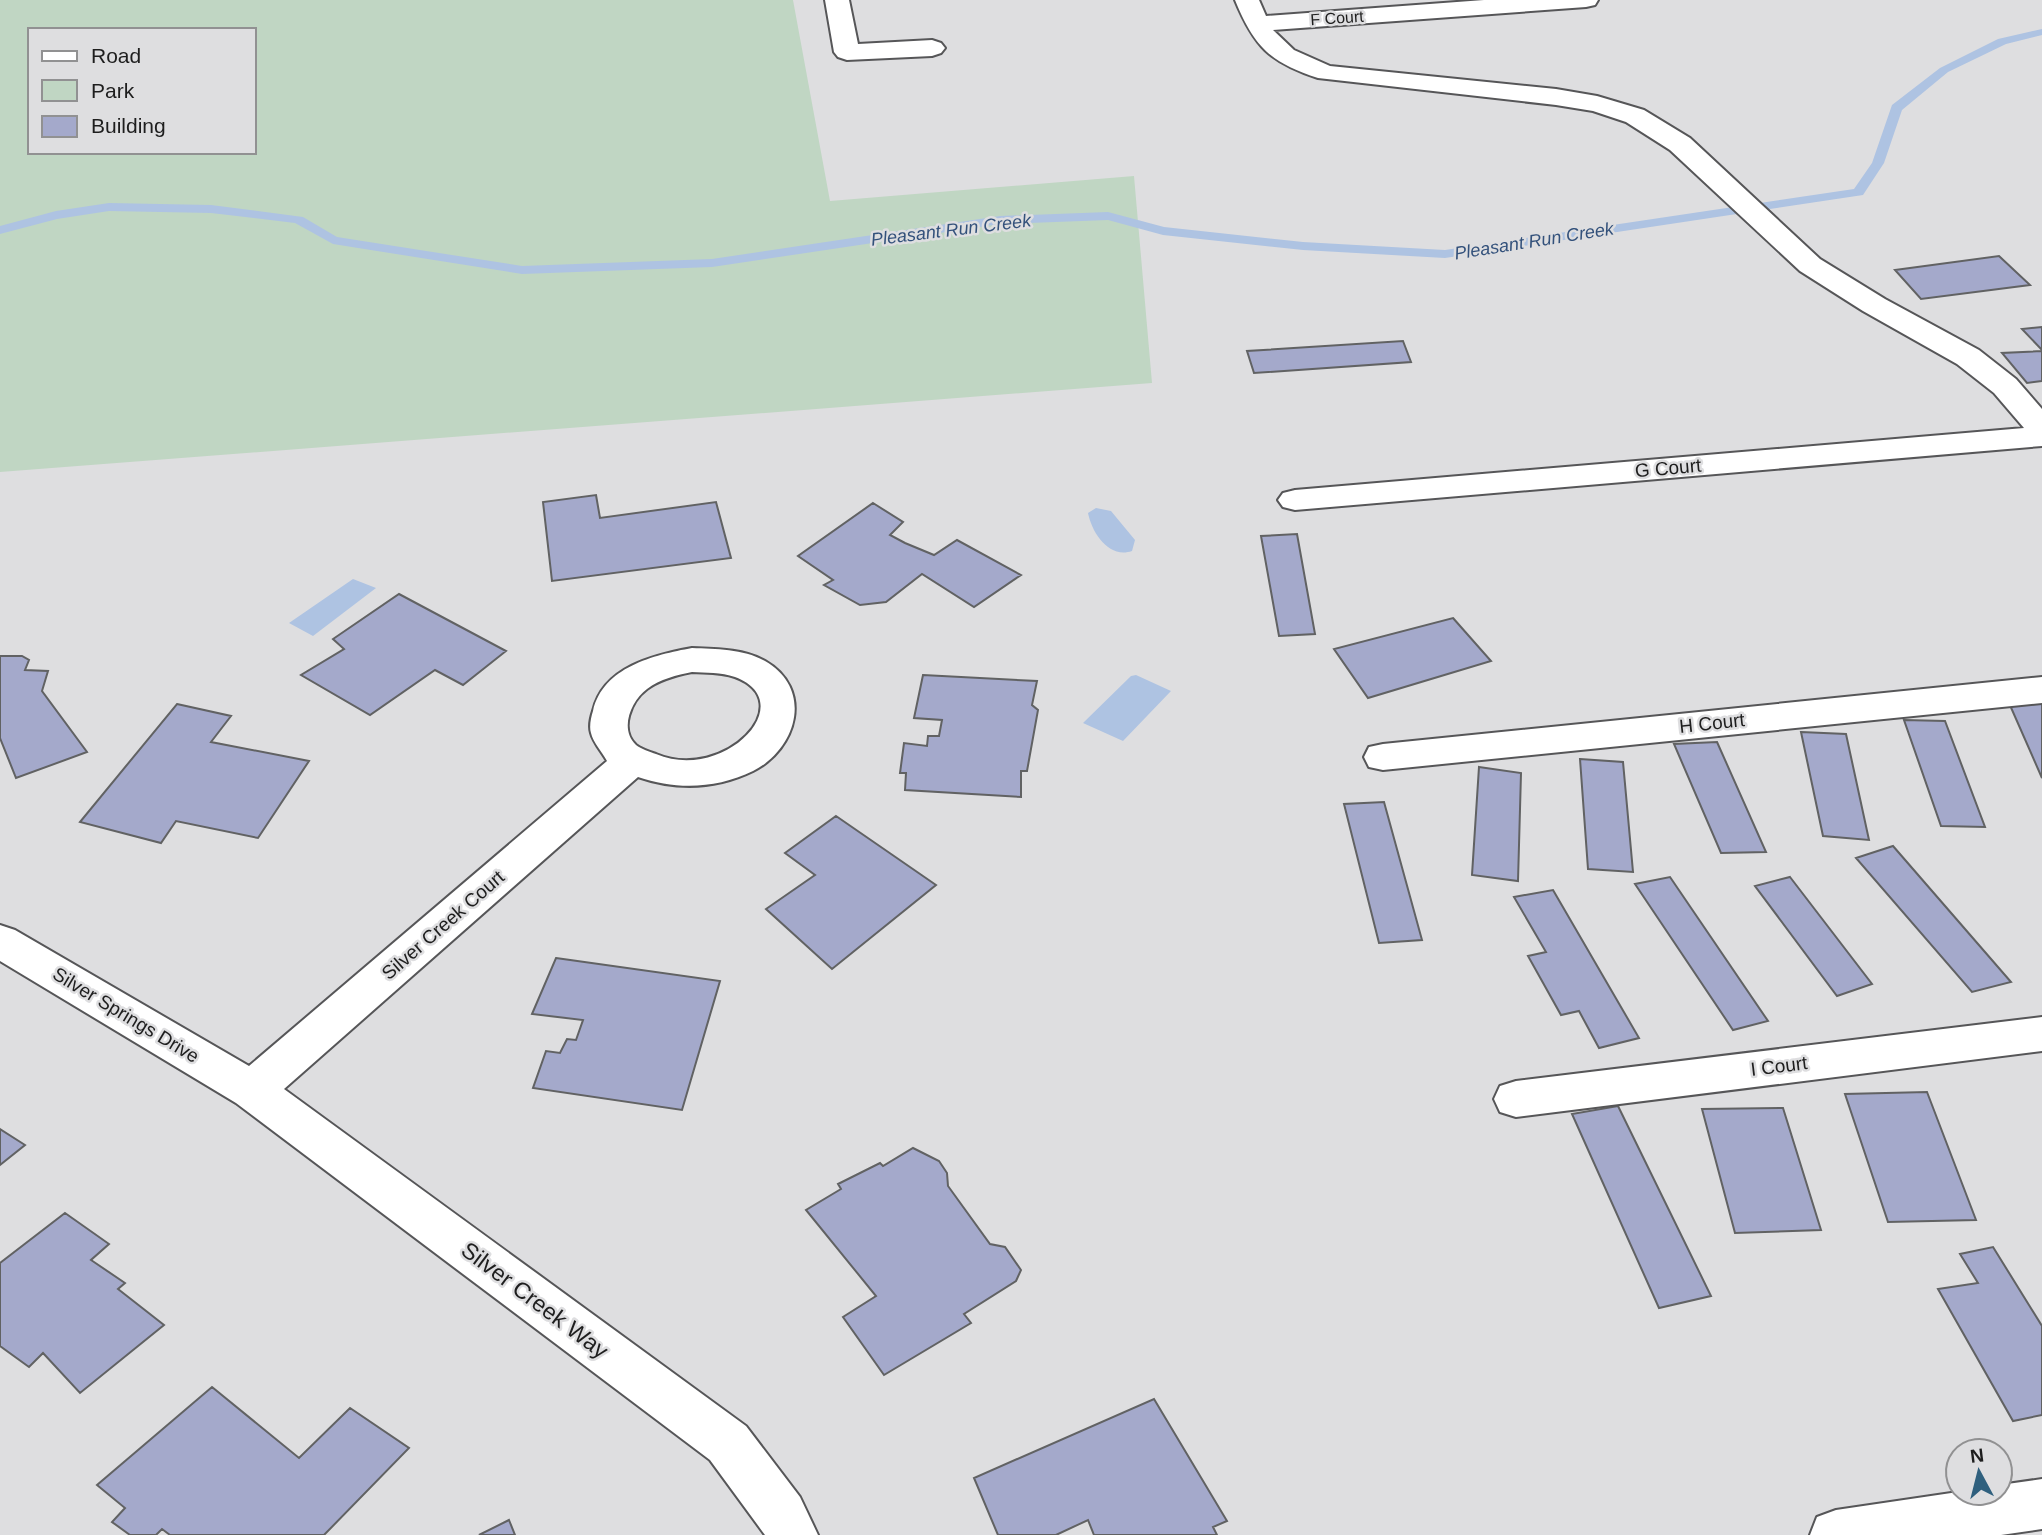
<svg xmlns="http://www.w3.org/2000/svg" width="2042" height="1535" font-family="Helvetica,sans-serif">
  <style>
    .green { fill: #c0d6c3; fill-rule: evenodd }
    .water { fill: #aec3e2 }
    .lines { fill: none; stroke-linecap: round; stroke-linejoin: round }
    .stream { fill: #aec3e2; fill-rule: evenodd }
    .building { fill: #a4a9cb; stroke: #616263; stroke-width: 2 }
    .minor-casing { stroke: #565658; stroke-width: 4 }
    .minor { fill: #fff; fill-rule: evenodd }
    .labels { text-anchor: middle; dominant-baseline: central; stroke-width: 5; stroke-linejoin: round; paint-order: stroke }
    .far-street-label { font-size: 16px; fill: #1e1e1e; stroke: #dedee0 }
    .far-water-label { font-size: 18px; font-style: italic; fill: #33517b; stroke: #dedee0 }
    .street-label { font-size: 19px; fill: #1e1e1e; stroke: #dedee0 }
    .near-street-label { font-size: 23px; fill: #1e1e1e; stroke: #dedee0 }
  </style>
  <rect width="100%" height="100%" fill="#dedee0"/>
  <path class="green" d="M0,0H793L830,201L1134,176L1152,383L0,472ZM30,30H254V152H30Z"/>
  <path class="water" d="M1096,508L1111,511L1135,540L1132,551C1109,559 1092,533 1088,513Z
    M353,579L376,588L313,636L289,623Z
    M1136,675L1171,691L1123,741L1083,723L1131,676Z"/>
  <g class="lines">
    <path class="stream" d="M2042,29V35L2006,44L1948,72L1902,110L1884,163L1863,195L1445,258L1303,250L1163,235L1108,220L1000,224L712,267L522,274L333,244L295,223L211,213L109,211L57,219L0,234V226L56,211L109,203L211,205L303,217L337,237L522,266L712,259L1000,216L1108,212L1164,227L1303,242L1445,250L1854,189L1872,163L1892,105L1940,68L1998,39Z"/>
  </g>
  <path class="building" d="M1999,256L2030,285L1921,299L1895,270Z
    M2042,327V350L2022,329Z
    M1403,341L1411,362L1254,373L1247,351Z
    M2042,351V381L2027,383L2002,353Z
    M596,495L600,518L716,502L731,558L552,581L543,502Z
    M873,503L903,522L890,535L905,543L934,555L957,540L1021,575L974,607L922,574L886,602L860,605L824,585L833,580L798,556Z
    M1297,534L1315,634L1279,636L1261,536Z
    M399,594L506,651L463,685L435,670L370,715L301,675L344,649L333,639Z
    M1453,618L1491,661L1368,698L1334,649Z
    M0,656H22L29,660L25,670L48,671L42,691L87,752L16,778L0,738Z
    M923,675L1037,681L1032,705L1038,710L1027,771H1021V797L905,790L906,773H900L904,743L927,746L928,736H939L942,720L914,718Z
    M2009,703L2042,704V778Z
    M177,704L231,716L211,742L309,761L258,838L176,821L161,843L80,822Z
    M1904,720L1945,721L1985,827L1941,826Z
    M1801,732L1846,734L1869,840L1823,836Z
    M1717,742L1766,852L1721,853L1674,744Z
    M1580,759L1623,762L1633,872L1588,869Z
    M1479,767L1521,773L1518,881L1472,875Z
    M1384,802L1422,940L1379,943L1344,804Z
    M836,816L936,885L832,969L766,909L815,875L785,853Z
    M1893,846L2011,982L1972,992L1856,858Z
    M1670,877L1768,1021L1733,1030L1635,884Z
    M1790,877L1872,984L1837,996L1755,886Z
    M1553,890L1639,1038L1599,1048L1579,1011L1561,1015L1528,956L1546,952L1514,897Z
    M556,958L720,981L682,1110L533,1088L546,1051L560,1053L567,1039L576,1040L583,1020L532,1014Z
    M1927,1092L1976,1220L1888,1222L1845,1094Z
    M1618,1106L1711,1296L1659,1308L1572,1114Z
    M1783,1108L1821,1230L1735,1233L1702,1109Z
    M0,1129L25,1145L0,1165Z
    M913,1148L939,1161L947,1173L948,1186L990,1244L1005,1247L1021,1270L1016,1281L964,1314L971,1323L884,1375L843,1317L876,1296L806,1210L841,1189L838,1184L880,1163L883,1166Z
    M65,1213L109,1244L91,1260L125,1283L118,1289L164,1325L80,1393L43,1353L29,1367L0,1346V1263Z
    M1993,1247L2042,1326V1415L2013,1421L1938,1289L1978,1283L1960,1254Z
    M212,1387L299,1458L350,1408L409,1448L324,1535H170L162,1529L156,1535H130L112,1522L125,1508L97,1485Z
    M1154,1399L1227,1521L1213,1527L1217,1535H1094L1088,1520L1056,1535H998L974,1478Z
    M509,1520L515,1535H479Z"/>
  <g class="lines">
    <g class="minor-casing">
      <path id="minor" d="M825,0H849L858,44L932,40L941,43L945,48L941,53L932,56L847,60L838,57L834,52Z
        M1235,0H1259L1266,16L1484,0H1598L1595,5L1586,7L1273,30L1294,50L1330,66L1556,89L1597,96L1644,110L1690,138L1820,259L1885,299L1979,350L2016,379L2042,409V446L1295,510L1283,507L1278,500L1283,493L1295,490L2024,428L1994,393L1957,364L1863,311L1800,271L1670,150L1626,122L1593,111L1556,105L1318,78C1269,62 1254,46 1235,0Z
        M692,648C716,649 744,649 765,661C814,689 797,749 753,771C716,789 676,790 638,777L284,1089L746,1426L800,1497L818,1535H765L710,1460L236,1103L0,961V925L15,930L249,1066L607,761C602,752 593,742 591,733C589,727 591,717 593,711C603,667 654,655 692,648ZM692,672C706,673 721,672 735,677C802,702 724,783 656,754C650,752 641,749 636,745C619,729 631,701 647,689C660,679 677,675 692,672Z
        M2042,677V703L1383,770L1369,767L1364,757L1369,747L1383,744Z
        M2042,1017V1051L1516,1117L1500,1112L1494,1099L1500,1086L1516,1081Z
        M2042,1479V1529L2001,1535H1810L1817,1517L1836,1510L1958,1492L2000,1493V1485Z"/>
    </g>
    <use href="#minor" class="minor"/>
  </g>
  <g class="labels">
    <g class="far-street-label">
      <text transform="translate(1337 18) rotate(-4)">F Court</text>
    </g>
    <g class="far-water-label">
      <text transform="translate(951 230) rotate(-7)">Pleasant Run Creek</text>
      <text transform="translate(1534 241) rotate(-9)">Pleasant Run Creek</text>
    </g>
    <g class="street-label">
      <text transform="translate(1668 468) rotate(-5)">G Court</text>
      <text transform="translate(1712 723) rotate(-6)">H Court</text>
      <text transform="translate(443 925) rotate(-41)">Silver Creek Court</text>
      <text transform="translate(126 1015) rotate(31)">Silver Springs Drive</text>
      <text transform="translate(1779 1066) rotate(-7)">I Court</text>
    </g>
    <g class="near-street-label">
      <text transform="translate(535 1300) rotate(37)">Silver Creek Way</text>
    </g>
  </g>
  <rect x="28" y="28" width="228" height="126" fill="#dedee0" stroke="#919192" stroke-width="2"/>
  <rect x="42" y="51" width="35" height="10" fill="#ffffff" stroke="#919192" stroke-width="2"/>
  <text x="91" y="63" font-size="21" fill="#1e1e1e">Road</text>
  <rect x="42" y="80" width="35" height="21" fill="#c0d6c3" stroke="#919192" stroke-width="2"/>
  <text x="91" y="98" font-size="21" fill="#1e1e1e">Park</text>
  <rect x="42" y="116" width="35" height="21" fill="#a4a9cb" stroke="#919192" stroke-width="2"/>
  <text x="91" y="133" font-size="21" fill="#1e1e1e">Building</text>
  <g transform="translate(1979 1472) rotate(353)"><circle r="33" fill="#dedee0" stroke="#919192" stroke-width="2"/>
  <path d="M0-5L12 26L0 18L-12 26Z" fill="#2f607e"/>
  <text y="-10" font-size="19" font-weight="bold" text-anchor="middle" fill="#1e1e1e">N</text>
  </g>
</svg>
